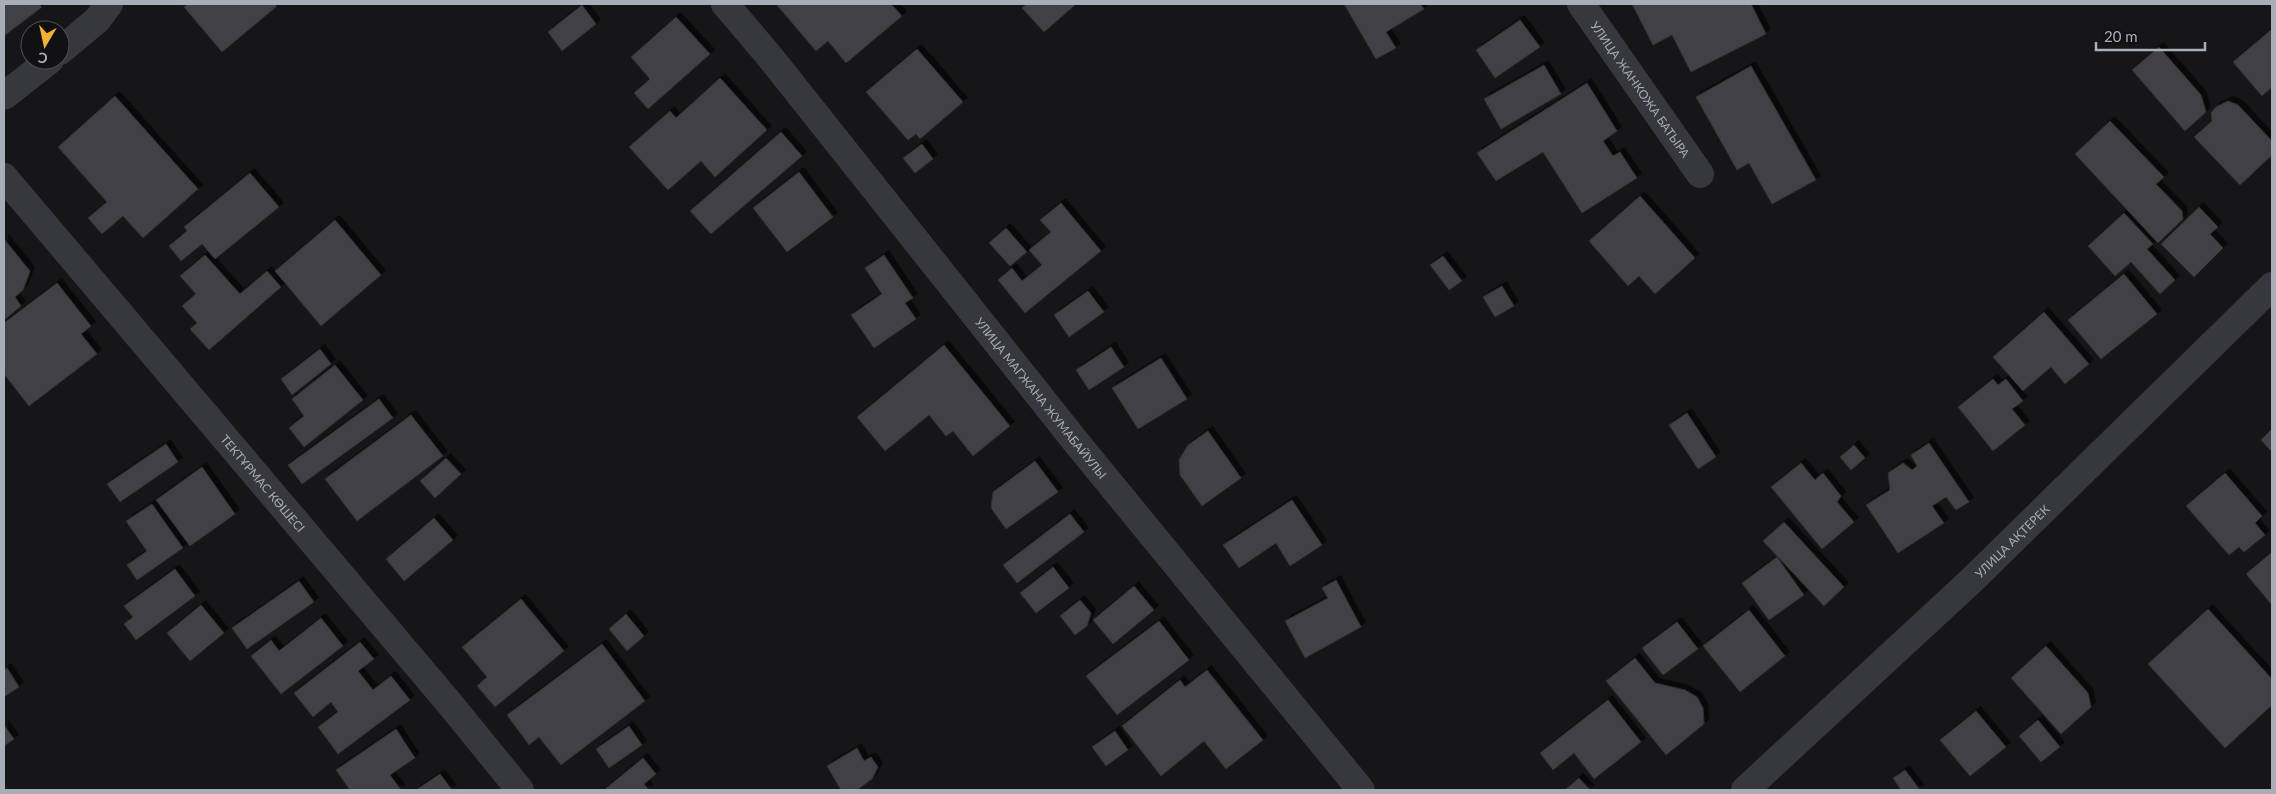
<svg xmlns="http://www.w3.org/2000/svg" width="2276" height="794" font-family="Lato,sans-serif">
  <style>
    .building { fill: #404145; stroke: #303034; filter: url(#shadow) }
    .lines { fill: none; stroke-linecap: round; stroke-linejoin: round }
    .street { stroke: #37383d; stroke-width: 28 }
    .labels { text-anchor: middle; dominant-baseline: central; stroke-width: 4; stroke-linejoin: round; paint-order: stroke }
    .street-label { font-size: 12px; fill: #a8adb8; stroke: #111113 }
  </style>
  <defs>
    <filter id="shadow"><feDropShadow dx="4.5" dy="-4.5" stdDeviation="0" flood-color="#0009"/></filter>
  </defs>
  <rect width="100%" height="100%" fill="#161618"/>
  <path class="building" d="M4,4H39L42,7L4,36Z
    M188,4H276V7L222,52L184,7Z
    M776,4H891L902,16L846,63L828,41L816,51Z
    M1027,4H1076L1044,32L1022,8Z
    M1344,4H1420L1424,9L1386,32L1396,48L1376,59Z
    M1632,4H1751L1766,34L1691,72L1672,35L1653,45Z
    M582,5L596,24L562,51L548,32Z
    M676,17L710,54L648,109L634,93L650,79L631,57Z
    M1520,20L1540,47L1495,78L1476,50Z
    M2272,29V87L2262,96L2233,62Z
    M2159,47L2201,95L2206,112L2185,131L2132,70Z
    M917,49L963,102L920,139L916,134L908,140L866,92Z
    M1544,65L1561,94L1501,129L1484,99Z
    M1751,66L1816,180L1772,204L1749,163L1737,170L1696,97Z
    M720,78L767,130L715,177L701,161L668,190L629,147L670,111L676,118Z
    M1587,83L1617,131L1603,141L1613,156L1620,152L1637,178L1582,213L1543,152L1496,181L1477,153Z
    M115,96L198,189L143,238L123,216L102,234L88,218L107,202L58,147Z
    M2228,101L2238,105L2272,141V155L2240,185L2194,137L2212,121L2211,113L2216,107Z
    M2110,121L2164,177L2156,184L2182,211L2183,219L2158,243L2075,154Z
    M781,132L802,156L711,234L690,211Z
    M922,144L933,159L915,173L903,158Z
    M799,172L833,217L787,252L753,208Z
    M250,173L279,207L215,259L202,244L181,261L169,246L187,231L184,227Z
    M1640,196L1695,258L1655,294L1639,276L1628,286L1589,241Z
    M1061,203L1101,251L1025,313L998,280L1012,268L1022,281L1042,265L1029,250L1051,232L1040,220Z
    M2199,207L2218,227L2210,234L2223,248L2194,277L2161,244Z
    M2124,213L2153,244L2147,249L2175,280L2160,294L2131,262L2115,276L2088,246Z
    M335,220L381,275L321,326L275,271Z
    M1006,228L1027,252L1010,266L989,243Z
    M4,239L30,271L23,290L15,297L21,306L4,320Z
    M205,255L240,294L267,271L281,287L209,350L190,329L197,323L182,306L196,294L180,276Z
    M884,255L913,298L905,303L916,319L874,348L851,315L882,294L865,268Z
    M1443,256L1462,281L1449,290L1430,265Z
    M2124,274L2157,314L2101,359L2068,320Z
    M57,283L91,326L81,334L97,354L29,406L4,374V323Z
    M1502,286L1514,306L1495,317L1483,297Z
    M1088,291L1104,312L1069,337L1054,315Z
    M2044,312L2089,364L2065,384L2051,367L2023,391L1993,357Z
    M944,345L1010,426L973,456L953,431L946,436L929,415L885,451L857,417Z
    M1111,347L1124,367L1089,390L1076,370Z
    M320,349L331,364L292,395L281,379Z
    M1161,358L1187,399L1138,429L1112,388Z
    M335,365L363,400L304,447L289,428L304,416L292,399Z
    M1993,379L1998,385L2006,379L2023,401L2012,409L2025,425L1993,451L1958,407Z
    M379,399L393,418L302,484L288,465Z
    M1687,413L1716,457L1698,469L1669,425Z
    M411,415L443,456L357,521L325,479Z
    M2272,429V452L2261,440Z
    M1208,431L1241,478L1202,506L1180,475L1179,460L1188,445Z
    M1929,443L1969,502L1956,510L1946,497L1932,506L1944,523L1898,553L1866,505L1890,490L1888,473L1903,463L1912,470L1917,466L1911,455Z
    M166,444L178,462L120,502L107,484Z
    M1854,445L1865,458L1851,470L1840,457Z
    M446,458L461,474L435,498L420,481Z
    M1035,461L1058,492L1006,529L991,508L993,492Z
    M1801,463L1815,480L1823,473L1841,496L1837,502L1854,522L1822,549L1771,487Z
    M202,467L235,514L190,546L156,500Z
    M2225,473L2262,516L2255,523L2265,535L2244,552L2239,547L2229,555L2186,506Z
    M1292,500L1322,545L1290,566L1276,543L1239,568L1223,545Z
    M152,504L183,548L137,580L127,565L147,551L126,521Z
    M1070,514L1084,532L1017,583L1003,565Z
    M434,518L453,540L404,581L386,559Z
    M1784,522L1844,587L1824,606L1763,541Z
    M2272,552V605L2246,574Z
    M1777,557L1804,595L1769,620L1742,583Z
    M1053,567L1069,588L1036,613L1020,593Z
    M175,569L195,596L136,640L124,624L133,617L124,606Z
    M1336,580L1361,627L1305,658L1285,621L1328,598L1322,588Z
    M299,581L314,602L247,649L232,628Z
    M1134,586L1154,610L1113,644L1093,620Z
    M521,599L564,651L495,707L477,686L487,677L462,647Z
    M1080,600L1091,613L1087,626L1075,635L1060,616Z
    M201,605L224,633L190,661L167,633Z
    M2208,609L2272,679V705L2225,748L2148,664Z
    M1749,610L1785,656L1740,692L1703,646Z
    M626,614L644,636L627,651L609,629Z
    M321,618L343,646L281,694L251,656L271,640L279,651Z
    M1159,621L1189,660L1117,715L1086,676Z
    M1677,622L1698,649L1663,675L1642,648Z
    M360,642L374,659L358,671L373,690L391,676L410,700L338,754L318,727L338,712L331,702L313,717L294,693Z
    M602,644L645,701L561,765L539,737L529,745L507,715Z
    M2046,646L2088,693L2091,707L2061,734L2011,678Z
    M1635,658L1655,683L1685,690L1697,697L1703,708L1704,724L1666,755L1606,681Z
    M7,668L19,687L4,697V670Z
    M1207,670L1263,740L1226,769L1204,741L1161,776L1122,726L1180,680L1185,687Z
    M1608,700L1641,742L1594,779L1574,753L1553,770L1540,753Z
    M1976,711L2006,747L1970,776L1940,740Z
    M2038,720L2060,747L2041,762L2019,736Z
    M4,725L14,739L4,746Z
    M629,726L642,745L609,768L596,749Z
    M396,729L415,758L390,775L401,790H350L336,770Z
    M1115,731L1128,750L1106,766L1092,747Z
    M857,748L864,761L871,757L878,767L872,779L857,790H841L827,766Z
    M643,758L656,774L644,784L649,790H604Z
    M1905,770L1920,790H1901L1893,778Z
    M440,774L452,790H416Z
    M1579,778L1590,790H1565Z"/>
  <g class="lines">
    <g class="street">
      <path id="s1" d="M725,4L770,57L1076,442L1361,790"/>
      <path id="s2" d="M1581,4L1700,174"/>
      <path d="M60,51L97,20L109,4"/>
      <path d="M4,96L50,60"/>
      <path id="s3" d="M4,177L450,704L520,790"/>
      <path id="s4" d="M1745,790L1972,580L2272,286"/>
    </g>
  </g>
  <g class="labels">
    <g class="street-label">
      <text stroke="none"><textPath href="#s2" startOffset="104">УЛИЦА ЖАНКОЖА БАТЫРА</textPath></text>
      <text stroke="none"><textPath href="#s1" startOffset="505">УЛИЦА МАГЖАНА ЖУМАБАЙУЛЫ</textPath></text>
      <text stroke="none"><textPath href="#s3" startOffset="401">ТЕКТҰРМАС КӨШЕСІ</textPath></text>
      <text stroke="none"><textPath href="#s4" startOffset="365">УЛИЦА АҚТЕРЕК</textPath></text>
    </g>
  </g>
  <rect width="2276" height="794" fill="none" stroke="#a8adb8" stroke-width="10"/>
  <g transform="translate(45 45) rotate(189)"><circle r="24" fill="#111113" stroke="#4d4f55"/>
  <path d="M0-4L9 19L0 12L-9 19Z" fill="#f2b134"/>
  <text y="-8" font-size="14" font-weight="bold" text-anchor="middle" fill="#a8adb8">С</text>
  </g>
  <path d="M2096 42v8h109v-8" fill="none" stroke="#a8adb8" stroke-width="2.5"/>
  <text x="2104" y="42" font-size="15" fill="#a8adb8" stroke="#111113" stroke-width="4" paint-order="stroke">20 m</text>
</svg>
